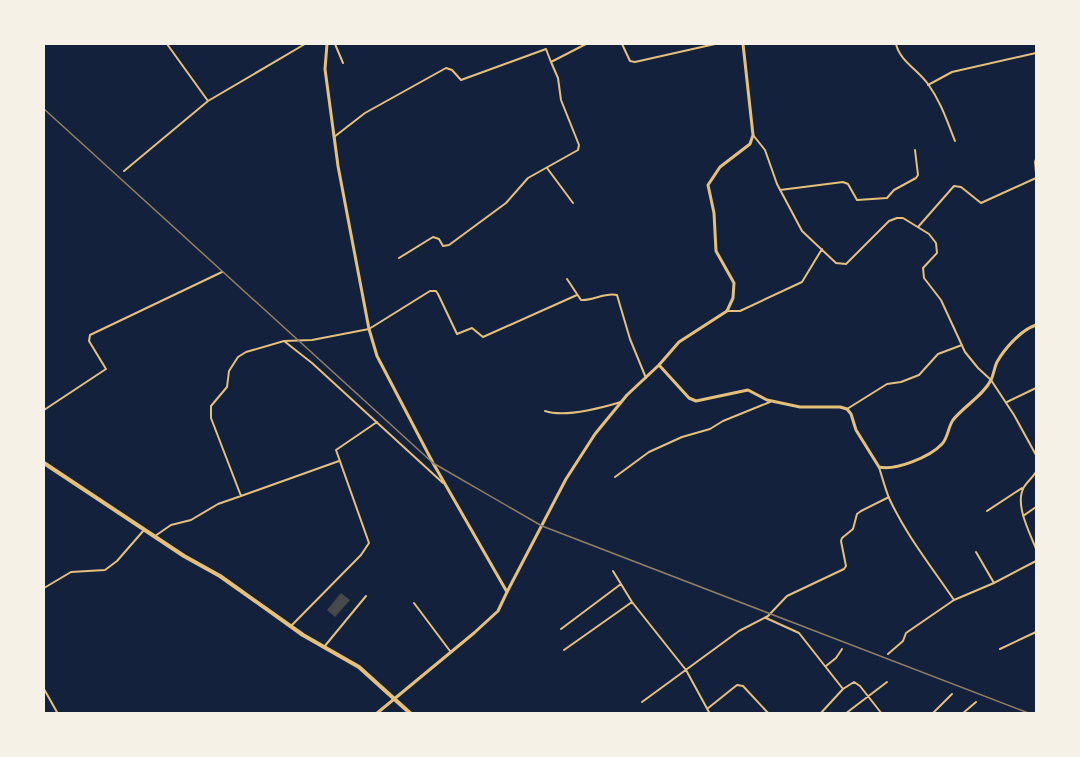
<svg xmlns="http://www.w3.org/2000/svg" width="1080" height="757" font-family="Figtree,sans-serif">
  <style>
    .building { fill: #48494c }
    .lines { fill: none; stroke-linecap: round; stroke-linejoin: round }
    .minor { stroke: #e5c07b; stroke-width: 2 }
    .tertiary { stroke: #e5c07b; stroke-width: 3 }
    .secondary { stroke: #e5c07b; stroke-width: 3 }
    .primary { stroke: #e5c07b; stroke-width: 4 }
    .rail { stroke: #918062; stroke-width: 1.5 }
  </style>
  <rect width="100%" height="100%" fill="#14213d"/>
  <path class="building" d="M341,593L350,600L335,617L327,610Z"/>
  <g class="lines">
    <path class="minor" d="M167,44L208,101
      M335,44L343,63
      M622,44L630,61L635,62L715,44
      M896,44C900,61 917,69 928,84C941,102 947,121 955,141
      M928,85L952,72L1036,53
      M753,135L765,150L777,184L802,231L836,263L846,264L889,221L897,218H903L929,234L936,243L937,253L923,268L924,278L941,300L965,352L978,368L991,380L1014,415L1036,455
      M334,137L365,113L446,68L452,70L461,80L546,49L551,62L586,44
      M1036,159L1035,162L1036,173
      M547,168L573,203
      M124,171L208,101L305,44
      M780,190L843,182L848,184L857,200L887,198L894,190L916,178L918,175L915,150
      M918,227L954,186L961,187L981,203L1036,178
      M399,258L433,237L439,239L443,246L449,245L506,203L528,178L578,150L579,145L561,100L558,78L551,62
      M567,279L581,300C593,301 605,292 617,295L630,339L646,378
      M727,311H740L802,282L822,249
      M284,341L312,363L443,483
      M1007,402L1036,388
      M847,409L887,384L901,382L919,375L938,354L962,345
      M44,410L106,369L89,341L90,335L222,272
      M545,411C565,418 601,408 621,402
      M879,467C882,477 885,488 889,498C906,535 931,566 954,600
      M1036,472C1033,477 1027,482 1024,487C1014,504 1030,533 1036,549
      M615,477L649,452L682,437L710,429L723,421L770,402
      M241,496L339,461
      M987,511L1022,488
      M1023,516L1036,507
      M155,536L171,525L191,520L218,504L241,496L211,418V406L227,387L229,371L238,357L246,352L284,341L312,340L369,329L430,291H436L438,294L457,334L472,328L483,337L577,295
      M976,552L994,583
      M613,571L632,602L686,670L710,714
      M44,588L71,572L105,570L117,561L144,530
      M414,603L450,651
      M766,618L799,633L843,689
      M291,626L361,555L369,543L336,450L377,422
      M561,629L621,584
      M324,647L366,596
      M1000,649L1036,632
      M564,650L632,602
      M888,654L903,641L906,633L954,600L994,583L1036,561
      M826,666L836,658L842,649
      M44,689L58,714
      M642,702L739,631L768,616L787,596L844,569L846,566L841,541L842,538L853,529L857,514L861,511L889,497
      M707,709L737,685L743,686L769,714
      M186,713V714
      M226,713V714
      M820,714L843,689L854,682L860,686L882,714
      M845,714L887,682
      M932,714L952,694
      M962,714L976,702"/>
    <path class="tertiary" d="M659,365L689,398L696,401L748,390L767,400L800,407H840L847,409L851,414L856,430L879,467C895,471 930,457 942,444C948,438 948,427 953,420C964,406 983,396 991,380C994,374 994,368 997,362C1005,348 1021,330 1036,325
      M507,592L566,479L595,434L627,395L659,365L679,342L727,311L733,298L734,283L716,251L714,213L708,185L720,167L750,144L753,135L743,44"/>
    <path class="secondary" d="M327,44L325,69L338,166L369,329L377,356L433,463L507,592L498,611L474,633L376,714"/>
    <path class="primary" d="M44,463L184,556L220,576L303,635L359,667L411,714"/>
    <path class="rail" d="M44,109L433,463L542,526L1031,714"/>
  </g>
  <rect width="1080" height="757" fill="none" stroke="#f6f1e7" stroke-width="90"/>
</svg>
